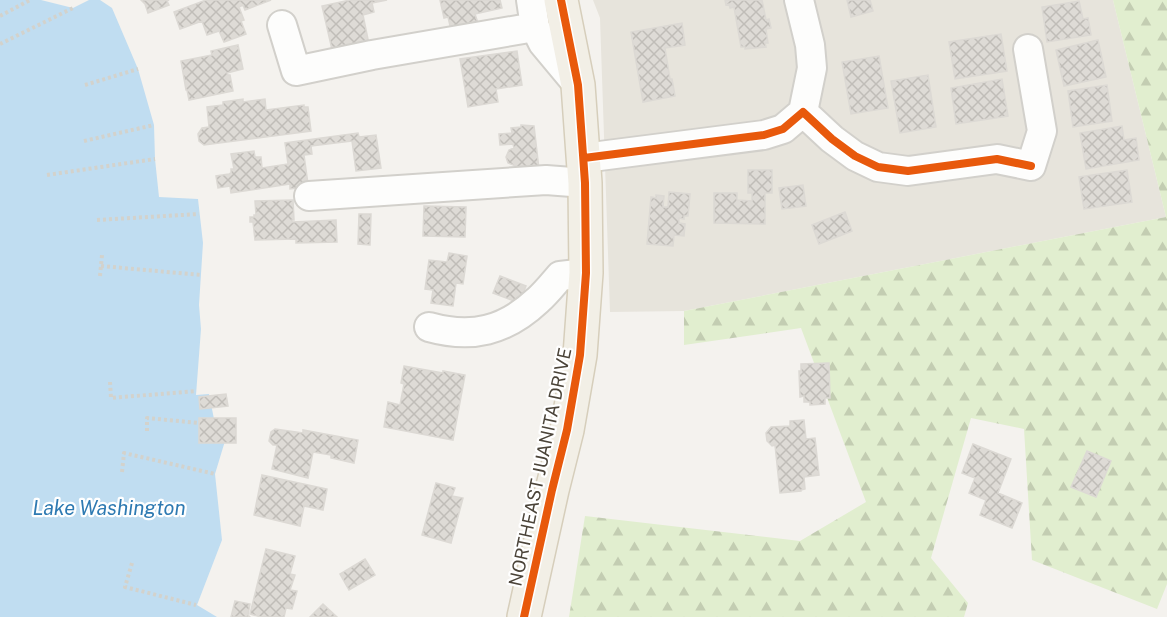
<svg xmlns="http://www.w3.org/2000/svg" width="1167" height="617" font-family="'Public Sans',sans-serif">
  <style>
    .residential { fill: #e7e4dc }
    .forest { fill: url(#forest-firs) }
    .water { fill: #c0ddf1 }
    .building { fill: url(#building-cross-hatch); stroke: #dcd9d4; stroke-width: 1.5 }
    .lines { fill: none; stroke-linecap: round; stroke-linejoin: round }
    .minor-casing { stroke: #d2d0cb; stroke-width: 32 }
    .major-casing { stroke: #d6cebb; stroke-width: 36 }
    .path { stroke: #d3d2cc; stroke-width: 4; stroke-dasharray: 3 3; stroke-linecap: butt }
    .minor { stroke: #fdfdfc; stroke-width: 28 }
    .major { stroke: #f2efe6; stroke-width: 33 }
    .cycleway-casing { stroke: #fff; stroke-width: 11 }
    .cycleway { stroke: #e8590c; stroke-width: 8 }
    .labels { text-anchor: middle; dominant-baseline: central; stroke-width: 4.5; stroke-linejoin: round; paint-order: stroke }
    .street-label { font-size: 18px; fill: #4b4439; stroke: #fff }
    .water-label { font-size: 20px; font-style: italic; fill: #2e7ab2; stroke: #fff }
  </style>
  <defs>
    <pattern id="forest-firs" width="22" height="20" patternUnits="userSpaceOnUse" patternTransform="scale(1.5)"><rect width="22" height="20" fill="#e1eecf"/><path d="M5 1l3.5 6h-7zM16 11l3.5 6h-7z" fill="#c3cdb2"/></pattern>
    <pattern id="building-cross-hatch" width="8" height="8" patternUnits="userSpaceOnUse" patternTransform="scale(1.5)"><rect width="8" height="8" fill="#dedbd6"/><path d="M0 0l8 8M0 8l8-8" fill="none" stroke="#c0bdb8"/></pattern>
  </defs>
  <rect width="100%" height="100%" fill="#f4f2ee"/>
  <path class="residential" d="M593,0H1113L1166,217L684,311L610,312L600,18Z"/>
  <path class="forest" d="M1113,0H1167V584L1157,609L1032,560L1024,429L971,418L931,558L968,603L964,617H569L585,516L800,541L866,502L801,328L684,345V311L1166,217Z"/>
  <path class="water" d="M0,0H41L73,8L89,0H100L112,8L138,69L154,125L155,159L159,197L198,199L203,243L199,305L201,329L196,395L209,394L215,424L225,441L215,474L222,540L197,605L217,617H0Z"/>
  <path class="building" d="M141,0H169L167,1L169,5L148,13L145,4Z
    M206,0H271L245,10L243,5L239,7L244,20L241,21L246,34L224,42L219,31L207,35L202,21L180,29L174,12Z
    M350,0H387L372,3L374,12L363,15L370,49L333,54L322,6Z
    M440,0H500L502,8L475,14L478,23L451,30L448,17L444,18Z
    M725,0H762L766,20L769,19L771,28L766,29L768,43H765L766,47L745,49V47H741L734,7L730,8L729,4L726,5Z
    M847,0H870L873,11L851,17Z
    M1079,1L1083,19L1088,18L1091,35L1047,42L1042,7Z
    M682,23L685,45L665,48L670,79H672L675,96L643,102L631,32Z
    M1001,34L1007,71L955,79L949,42Z
    M1098,40L1106,77L1064,86L1056,50Z
    M238,45L243,69L227,73L228,75H230L233,91L189,100L187,90H186L181,61L212,55L211,51Z
    M517,51L522,85L496,89L498,102L468,107L460,59Z
    M879,56L888,108L851,114L842,62Z
    M928,75L936,127L900,133L891,81Z
    M1002,79L1008,116L956,124L951,88Z
    M1107,85L1112,121L1073,127L1068,91Z
    M243,99V102L265,99L266,110L304,105V107H308L311,131L204,145L199,141L198,134L202,128L209,127L207,107L223,105V102Z
    M521,125L534,126L539,169L516,172V166L508,163L506,157L509,150L514,148L513,144L500,145L499,134L512,133L511,128L521,127Z
    M1122,126L1124,140L1136,138L1139,160L1086,169L1080,133Z
    M358,133L359,137L376,135L381,168L356,171L352,141L311,146L312,154L304,155L308,184L305,187L290,189V184L231,193L230,186L218,188L216,176L229,174L231,173V169H234L231,154L254,151L255,157H261L262,168L288,164L285,143Z
    M748,170H772V193H765V224L714,223V193H737V200L752,201V193H748Z
    M1127,170L1132,202L1084,209L1079,177Z
    M803,185L806,206L782,209L779,188Z
    M669,192L690,194L688,216H684V219L679,218V223L685,224L684,236L674,235L673,246L647,244L651,197L656,198V195L664,196L663,207H668Z
    M293,200L294,220H292V222L336,220L337,242L296,243V239L255,240L253,222H250V217H254V215H256L255,201Z
    M424,206L466,207L465,237L423,236Z
    M845,212L852,231L819,244L812,225Z
    M359,214H371L370,245L358,244Z
    M449,253L467,256L463,284L456,283L453,306L431,303L433,290L425,289L429,260L447,262Z
    M500,276L526,286L519,303L493,293Z
    M829,363L830,398H825V404L810,405V402H804V396L800,397L799,371H801V364Z
    M404,366L443,373V371L465,375L453,440L384,427L388,402L400,405L404,384L401,383Z
    M226,394L228,406L200,409L199,397Z
    M199,418H236V443H199Z
    M804,420L806,439L815,438L819,475L804,477L805,489L801,490V491L780,493L775,445L772,446L767,441L766,433L771,427L790,426V421Z
    M275,429L303,433V430L358,440L354,463L331,458V455L313,452L308,478L272,469L277,445H273L269,441L271,432Z
    M973,444L1011,459L998,493L1022,503L1012,528L980,515L986,500L969,493L975,478L962,473Z
    M1087,451L1111,461L1096,497L1071,487Z
    M262,475L327,489L323,510L304,506L300,526L254,515Z
    M436,483L455,488L452,496L463,498L451,543L422,535Z
    M266,549L295,556L290,574L295,575L290,590L297,591L292,609L286,608L284,617H261L250,614Z
    M365,559L375,575L349,590L340,574Z
    M235,601L250,604L248,615L250,617H231Z
    M323,604L337,617H310Z"/>
  <g class="lines">
    <g class="minor-casing">
      <path id="minor" d="M531,0L535,27
        M799,0L810,45L812,68L803,112
        M282,25L296,71L372,55L535,27L543,43L578,85
        M803,112L832,139L855,156L878,167L908,171L997,159L1031,166L1042,131L1028,49
        M584,158L764,135L783,129L803,112
        M309,196L546,180L585,183
        M429,327C472,339 505,331 538,300C546,293 553,284 560,276L586,273"/>
    </g>
    <g class="major-casing">
      <path id="major" d="M524,617L552,490L567,430L580,355L586,273L585,183L578,85L561,0"/>
    </g>
    <path class="path" d="M0,16L30,0
      M0,44L73,8
      M85,85L138,69
      M84,141L154,125
      M47,175L155,159
      M97,220L199,214
      M101,266L201,275
      M100,276L102,255
      M110,382L111,398L196,391
      M147,431V418L199,423
      M122,472L124,453L215,474
      M132,563L125,587L196,605"/>
    <use href="#minor" class="minor"/>
    <use href="#major" class="major"/>
    <g class="cycleway-casing">
      <path id="cycleway" d="M584,158L764,135L783,129L803,112L832,139L855,156L878,167L908,171L997,159L1031,166
        M524,617L552,490L567,430L580,355L586,273L585,183L578,85L561,0"/>
    </g>
    <use href="#cycleway" class="cycleway"/>
  </g>
  <g class="labels">
    <g class="street-label">
      <text transform="translate(540 467) rotate(-78)">NORTHEAST JUANITA DRIVE</text>
    </g>
    <g class="water-label">
      <text x="109" y="508">Lake Washington</text>
    </g>
  </g>
</svg>
